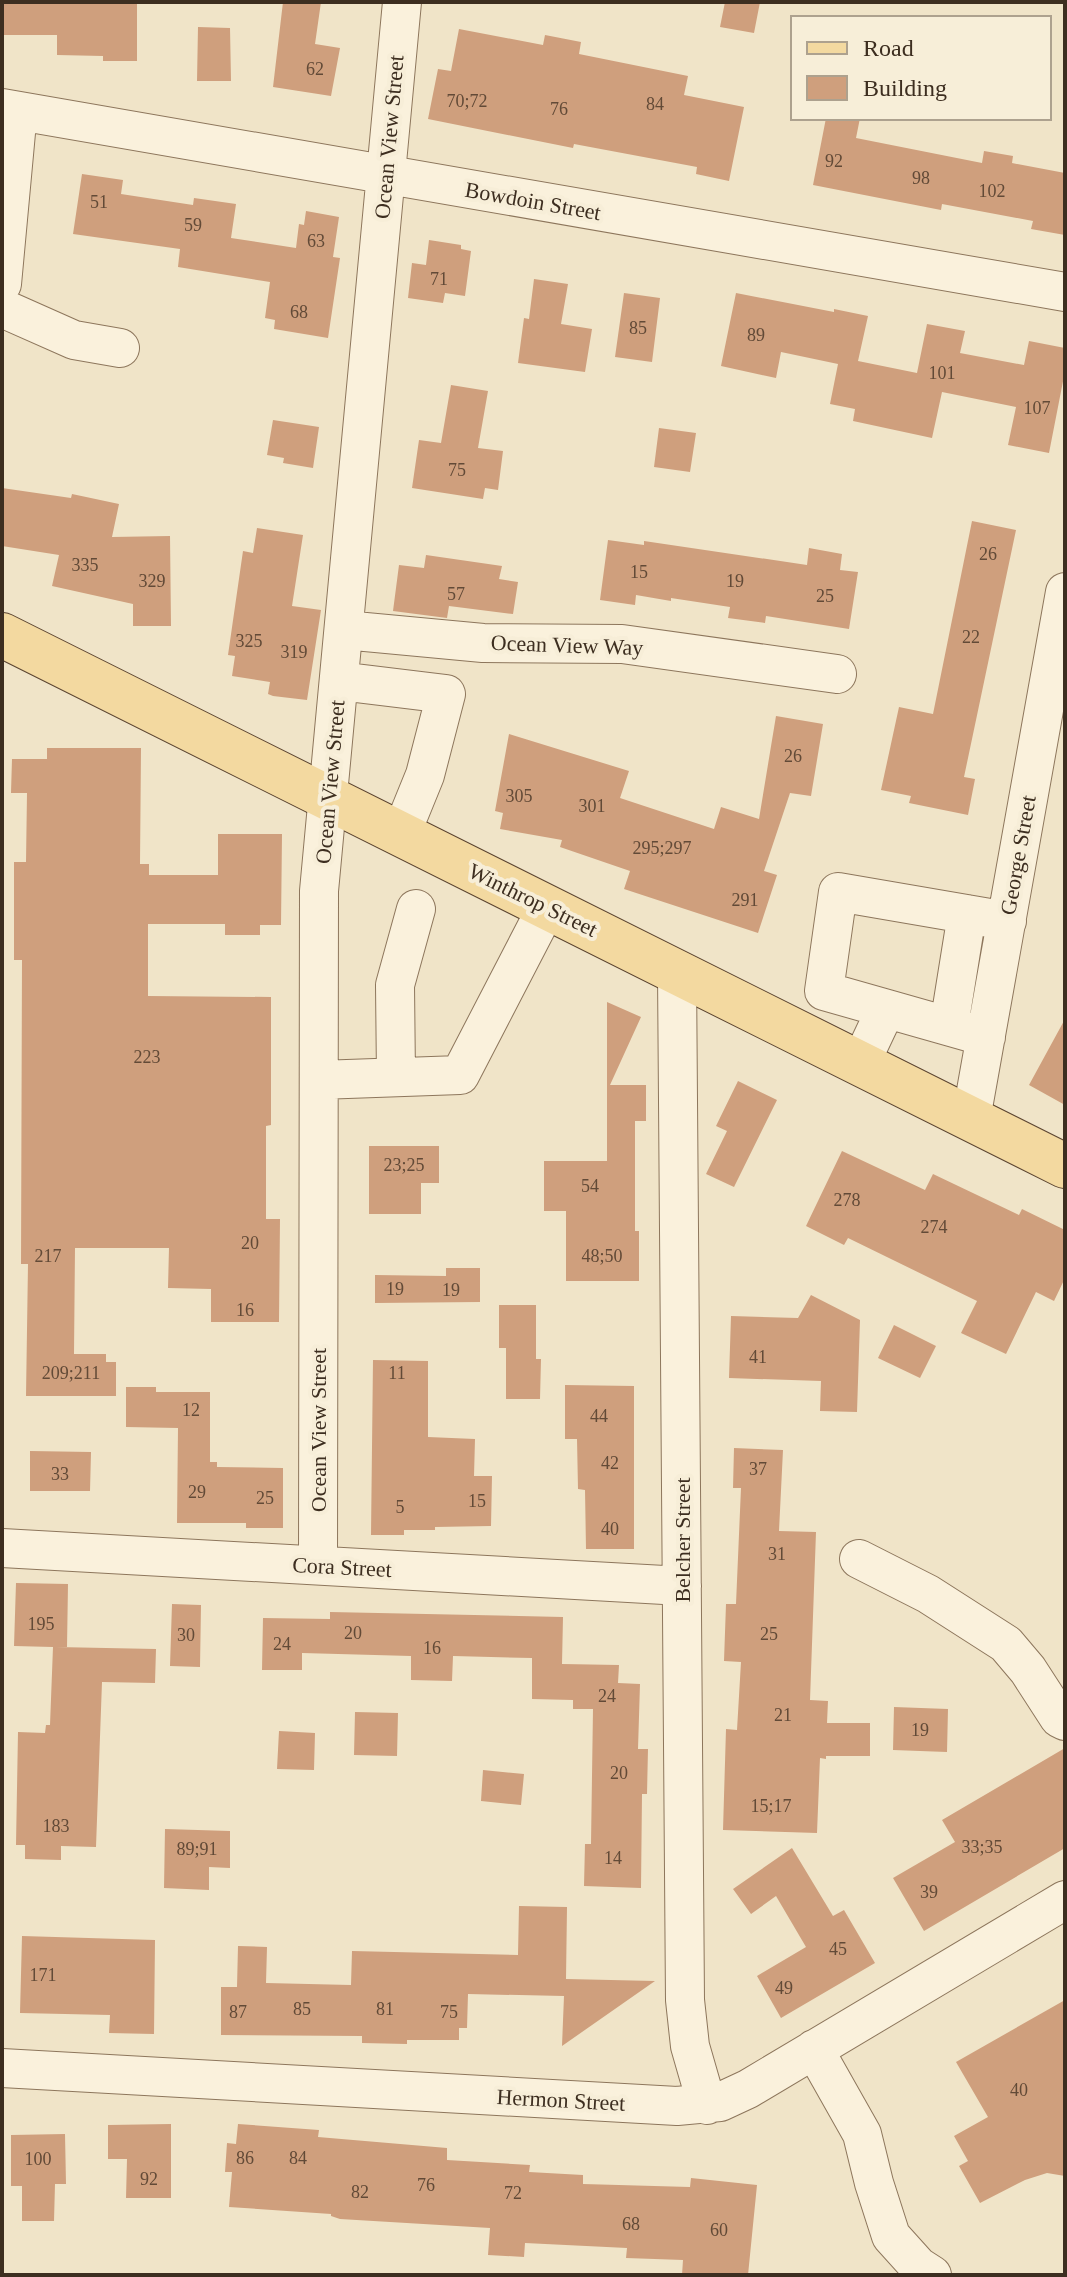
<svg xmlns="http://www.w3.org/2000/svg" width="1067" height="2277" font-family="'Times New Roman',serif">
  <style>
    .building { fill: #cf9f7d }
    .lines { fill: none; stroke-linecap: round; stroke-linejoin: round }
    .minor-casing { stroke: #8d765c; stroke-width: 40 }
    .major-casing { stroke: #5b4430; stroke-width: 46 }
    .minor { stroke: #faf1dc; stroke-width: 38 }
    .major { stroke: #f3d9a0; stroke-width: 44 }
    .labels { text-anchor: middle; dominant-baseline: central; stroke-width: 8; stroke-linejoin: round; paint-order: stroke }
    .number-label { font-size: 18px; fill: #624a37 }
    .street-label { font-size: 22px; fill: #3d2e20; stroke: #f7eed8 }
  </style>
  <rect width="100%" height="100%" fill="#f0e4c8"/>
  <path class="building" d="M2,2H137V61H103V56L57,55V35H2Z
    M283,2H321L315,44L340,48L331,96L273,87Z
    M725,2H760L754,33L720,27Z
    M198,27L230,28L231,81H197Z
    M459,29L543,45L545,35L581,42L579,54L688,76L684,95L744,107L729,181L696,174L697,167L574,144L573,148L428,119L438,69L451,71Z
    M826,118H860L856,138L982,163L984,151L1013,156L1012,163L1065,173V235L1031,229L1033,221L942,204L941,210L813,185Z
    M82,174L123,180L121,194L193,205L194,198L236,204L231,238L296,248L299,224L304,225L306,211L339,217L333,257L340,258L328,338L274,329L275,320L265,318L270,282L178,267L180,249L73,234Z
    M429,240L461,245V249L471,251L465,296L445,293L443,303L408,298L412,263L426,265Z
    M534,279L568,284L561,324L592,329L585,372L518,363L524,318L529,319Z
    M624,293L660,298L652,362L615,357Z
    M736,293L834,312V309L868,316L858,361L917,373L927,324L965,331L960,353L1024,365L1029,341L1065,348V371L1049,453L1008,445L1016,407L942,392L932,438L853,421L855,409L830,404L838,364L781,352L776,378L721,366Z
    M451,385L488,391L478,448L503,451L498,490L485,488L483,499L412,488L419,440L441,443Z
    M273,420L319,427L313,468L283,463L284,458L267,455Z
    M659,428L696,433L690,472L654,467Z
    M2,488L71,498L72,494L119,504L112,537L170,536L171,626H133V604L52,586L59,555L2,546Z
    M972,521L1016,530L964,777L975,779L968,815L909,803L911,796L881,790L899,707L933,714Z
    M257,528L303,535L292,606L321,610L307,700L273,696L268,694L270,682L232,676L235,656L228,655L243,551L253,553Z
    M608,540L644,545V541L807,565L809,548L842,554L840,570L858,572L849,629L766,616L765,623L728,618L730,607L671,598V601L636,595L635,605L600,600Z
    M426,555L502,566L499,579L518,582L513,614L449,606L447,618L393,611L399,565L424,568Z
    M776,716L823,724L811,796L790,793L764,871L777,875L758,933L624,889L630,871L560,847L562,840L500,829L503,813L495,811L509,734L629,771L620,798L714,829L721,807L759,819Z
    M47,748H141L140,864H149V875H218V834H282L281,925H260V935H225V924H148V996L271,997V1125L266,1126V1219H280L279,1322H211V1289L168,1288L169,1248H75L74,1354H106V1362H116V1396H26L28,1264H21L22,960H14V862H26L27,793H11L12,759H47Z
    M607,1002L641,1017L610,1085H646V1121H635V1231H639V1281H566V1211H544V1161H607Z
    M1065,1019V1105L1029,1085Z
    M738,1081L777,1100L734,1187L706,1174L727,1131L716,1126Z
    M369,1146H439V1183H421V1214H369Z
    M842,1151L925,1190L933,1174L1019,1215L1022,1209L1065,1230V1278L1054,1301L1036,1292L1006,1354L961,1333L977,1301L848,1238L844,1245L806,1226Z
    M446,1268H480V1302L375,1303V1275L446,1276Z
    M811,1295L860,1320L857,1412L820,1411L821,1381L729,1378L731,1316L798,1318Z
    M499,1305H536V1359H541L540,1399H506V1348H499Z
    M894,1325L936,1346L920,1378L878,1358Z
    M373,1360L428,1361V1437L475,1439L474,1476H492L491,1526L435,1527V1530H404V1535H371Z
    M565,1385L634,1386V1549H586L585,1490L578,1489L577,1439H565Z
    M126,1387H156V1392H210V1462H217V1467L283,1468V1528H246V1523H177L178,1428L126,1427Z
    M734,1448L783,1450L779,1531L816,1532L810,1700L828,1701L827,1723H870V1756H826V1759L820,1758L817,1833L723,1830L726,1729L737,1730L741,1662L724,1661L726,1604H736L741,1488H733Z
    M30,1451L91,1452L90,1491H30Z
    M16,1583L68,1584L67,1647H56L156,1649L155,1683L102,1682L96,1847L61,1846V1860L25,1859V1845H16L18,1732L45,1733L46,1725H50L53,1647L14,1646Z
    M172,1604L201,1605L200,1667L170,1666Z
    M330,1612L563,1617L562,1664L619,1665L618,1683L640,1684L638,1749H648L647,1794H642L641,1888L584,1886L585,1844H591L593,1709H573V1700L532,1699V1658L453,1656L452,1681L411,1680V1656L302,1653V1670H262L263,1618L330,1619Z
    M894,1707L948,1709L947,1752L893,1750Z
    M355,1712L398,1713L397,1756L354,1755Z
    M279,1731L315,1733L314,1770L277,1769Z
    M1065,1748V1848L924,1931L893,1878L955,1842L942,1820Z
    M483,1770L524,1774L521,1805L481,1801Z
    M165,1829L230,1831V1868L209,1867V1890L164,1888Z
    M792,1848L833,1916L844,1910L875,1963L781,2018L757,1976L806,1947L776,1896L751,1914L733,1889Z
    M519,1906L567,1907L566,1979L655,1981L562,2046L564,1996L468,1994L467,2028H459V2040H407V2044L362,2043V2036L221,2035V1987H237L238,1946L267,1947L266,1983L351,1985L352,1951L518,1955Z
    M22,1936L155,1940L154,2034L109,2033L110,2015L20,2013Z
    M1065,2000V2176L1047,2173L1025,2180L980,2203L959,2166L968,2161L954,2136L988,2117L956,2062Z
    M171,2124V2198H126L127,2159H108V2125Z
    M238,2124L319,2130L318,2137L447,2148V2160L530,2165L529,2172L583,2175V2184L690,2187L691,2178L757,2185L748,2275H682L683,2260L626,2258L627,2248L525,2243L524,2257L488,2255L490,2228L340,2219L331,2216V2214L229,2207L232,2172H225L227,2143L236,2144Z
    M65,2134L66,2184H55L54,2221H22V2186H11V2135Z"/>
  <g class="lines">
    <g class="minor-casing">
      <path id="minor" d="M2,108L1065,292
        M2,284L18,111
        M2,308L74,340L120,348
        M344,630L483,643L622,644L837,674
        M339,681L446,694L425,775L401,834
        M677,972L685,2000L690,2046L707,2105
        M949,1026L967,914
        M986,1037L824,991L838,892L1007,921
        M860,1064L886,1009
        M396,1077L395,985L416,909
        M319,1080L460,1075L547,907
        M971,1119L1065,592
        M2,1548L682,1586
        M859,1559L928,1594L1006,1644L1028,1670L1059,1718L1065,1721
        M318,1565L319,891L402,2
        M814,2049L862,2134L874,2183L891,2236L918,2266L932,2275
        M2,2068L677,2106L720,2102L748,2089L1065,1900"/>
    </g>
    <g class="major-casing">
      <path id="major" d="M2,635L1065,1166"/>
    </g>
    <use href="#minor" class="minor"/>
    <use href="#major" class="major"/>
  </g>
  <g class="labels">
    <g class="number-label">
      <text x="315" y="69">62</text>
      <text x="467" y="101">70;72</text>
      <text x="655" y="104">84</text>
      <text x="559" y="109">76</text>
      <text x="834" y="161">92</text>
      <text x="921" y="178">98</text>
      <text x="992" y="191">102</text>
      <text x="99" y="202">51</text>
      <text x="193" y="225">59</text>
      <text x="316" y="241">63</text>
      <text x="439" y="279">71</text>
      <text x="299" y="312">68</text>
      <text x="638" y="328">85</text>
      <text x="756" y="335">89</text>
      <text x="942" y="373">101</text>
      <text x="1037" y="408">107</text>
      <text x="457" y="470">75</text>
      <text x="988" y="554">26</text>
      <text x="85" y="565">335</text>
      <text x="639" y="572">15</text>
      <text x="152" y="581">329</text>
      <text x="735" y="581">19</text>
      <text x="456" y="594">57</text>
      <text x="825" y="596">25</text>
      <text x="971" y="637">22</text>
      <text x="249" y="641">325</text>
      <text x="294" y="652">319</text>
      <text x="793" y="756">26</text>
      <text x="519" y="796">305</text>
      <text x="592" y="806">301</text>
      <text x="662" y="848">295;297</text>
      <text x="745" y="900">291</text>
      <text x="147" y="1057">223</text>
      <text x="404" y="1165">23;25</text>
      <text x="590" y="1186">54</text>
      <text x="847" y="1200">278</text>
      <text x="934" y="1227">274</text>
      <text x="250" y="1243">20</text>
      <text x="48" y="1256">217</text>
      <text x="602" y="1256">48;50</text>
      <text x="395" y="1289">19</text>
      <text x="451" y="1290">19</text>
      <text x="245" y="1310">16</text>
      <text x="758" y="1357">41</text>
      <text x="71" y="1373">209;211</text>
      <text x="397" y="1373">11</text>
      <text x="191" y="1410">12</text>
      <text x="599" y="1416">44</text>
      <text x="610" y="1463">42</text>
      <text x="758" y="1469">37</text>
      <text x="60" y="1474">33</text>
      <text x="197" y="1492">29</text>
      <text x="265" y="1498">25</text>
      <text x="477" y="1501">15</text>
      <text x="400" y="1507">5</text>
      <text x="610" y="1529">40</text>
      <text x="777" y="1554">31</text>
      <text x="41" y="1624">195</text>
      <text x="353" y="1633">20</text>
      <text x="769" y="1634">25</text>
      <text x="186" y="1635">30</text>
      <text x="282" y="1644">24</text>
      <text x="432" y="1648">16</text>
      <text x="607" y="1696">24</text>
      <text x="783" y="1715">21</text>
      <text x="920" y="1730">19</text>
      <text x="619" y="1773">20</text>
      <text x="771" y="1806">15;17</text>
      <text x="56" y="1826">183</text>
      <text x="982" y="1847">33;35</text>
      <text x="197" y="1849">89;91</text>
      <text x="613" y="1858">14</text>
      <text x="929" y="1892">39</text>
      <text x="838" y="1949">45</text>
      <text x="43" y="1975">171</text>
      <text x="784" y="1988">49</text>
      <text x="302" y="2009">85</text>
      <text x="385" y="2009">81</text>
      <text x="238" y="2012">87</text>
      <text x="449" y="2012">75</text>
      <text x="1019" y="2090">40</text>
      <text x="245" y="2158">86</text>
      <text x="298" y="2158">84</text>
      <text x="38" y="2159">100</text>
      <text x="149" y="2179">92</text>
      <text x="426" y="2185">76</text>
      <text x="360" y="2192">82</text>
      <text x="513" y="2193">72</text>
      <text x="631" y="2224">68</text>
      <text x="719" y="2230">60</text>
    </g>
    <g class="street-label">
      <text transform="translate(389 137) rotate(-85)">Ocean View Street</text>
      <text transform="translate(533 201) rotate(10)">Bowdoin Street</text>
      <text transform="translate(567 645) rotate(2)">Ocean View Way</text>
      <text transform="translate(330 782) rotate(-85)">Ocean View Street</text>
      <text transform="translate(1018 855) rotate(-80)">George Street</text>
      <text transform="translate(533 900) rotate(26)">Winthrop Street</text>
      <text transform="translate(318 1430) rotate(-90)">Ocean View Street</text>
      <text transform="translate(682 1540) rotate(-90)">Belcher Street</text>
      <text transform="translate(342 1567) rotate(3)">Cora Street</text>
      <text transform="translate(561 2100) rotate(3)">Hermon Street</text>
    </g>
  </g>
  <rect width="1067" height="2277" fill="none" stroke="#3d2e20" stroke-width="8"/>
  <rect x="791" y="16" width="260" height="104" fill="#f7eed8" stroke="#ada18e" stroke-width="2"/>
  <rect x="807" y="42" width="40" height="12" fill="#f3d9a0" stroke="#ada18e" stroke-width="2"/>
  <text x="863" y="56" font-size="24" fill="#3d2e20">Road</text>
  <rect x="807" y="76" width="40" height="24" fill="#cf9f7d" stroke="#ada18e" stroke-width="2"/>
  <text x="863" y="96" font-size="24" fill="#3d2e20">Building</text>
</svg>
